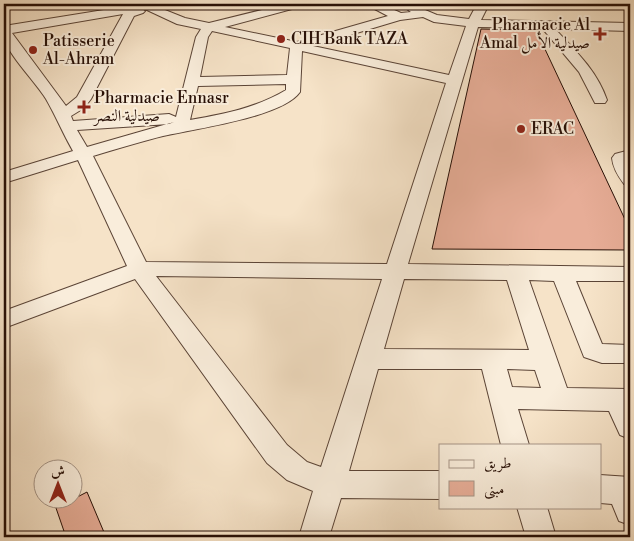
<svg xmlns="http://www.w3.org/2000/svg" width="634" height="541" font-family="'Libre Bodoni',Amiri,serif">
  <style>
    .building { fill: #e7ad97; stroke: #270f06 }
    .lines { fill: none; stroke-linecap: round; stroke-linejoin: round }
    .minor-casing { stroke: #5b4436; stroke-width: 2 }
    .minor { fill: #f9eddb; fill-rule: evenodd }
    .poi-dot { fill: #8f2418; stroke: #f9eddb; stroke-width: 2 }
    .labels { text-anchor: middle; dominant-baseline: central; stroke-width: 4; stroke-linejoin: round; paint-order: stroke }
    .far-poi-label { font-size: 16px; fill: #270f06; stroke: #f9eddb; text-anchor: start }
  </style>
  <rect width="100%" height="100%" fill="#f6e3c8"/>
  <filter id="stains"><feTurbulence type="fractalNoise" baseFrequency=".004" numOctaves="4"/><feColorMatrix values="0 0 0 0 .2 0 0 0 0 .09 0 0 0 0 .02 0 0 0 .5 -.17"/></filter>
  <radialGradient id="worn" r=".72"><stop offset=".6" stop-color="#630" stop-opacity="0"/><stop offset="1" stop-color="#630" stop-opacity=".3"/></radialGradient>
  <path class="building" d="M481,29L536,30L630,230V250L432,249Z
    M87,492L106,537H66L56,508Z"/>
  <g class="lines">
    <g class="minor-casing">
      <path id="minor" d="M286,4H305L303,6L225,27L297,42L388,16L369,6L367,4H381L401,13L411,12L404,7L411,4L437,15L469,19L477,4H489L481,20L630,23V31L555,29C576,51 597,71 607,100L605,103H595L579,72L542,28L478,27L408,264L630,267V281H576L602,344L630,345V363H602L584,357L554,281L529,280L567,388L630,389V439L620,435L609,411L518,409L529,445H501L482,369H378L349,471H440V499L341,498L329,537H299L313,491L287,480L267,463L135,279L4,328V311L127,266L78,160L4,183V172L73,151C63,134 56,116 46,99C37,84 7,53 4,38C3,35 4,30 4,26L135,5L145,11L143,13L134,16L91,99L84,108L71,116L73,121L169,114L176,117L196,37L201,29L177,24L147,10L145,8L147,6H155L185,18L209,23ZM123,14L77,97L66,106L12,33ZM423,17L434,22L466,26L449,75L313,46L400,20ZM212,31L290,48L287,75L200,77L208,37ZM302,51L446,83L387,264L146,262L93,156C116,149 139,142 163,136C194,129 283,117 300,92ZM286,84V90C256,108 224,114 190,120L198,86ZM174,122L87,147L77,130L169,124ZM156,276L382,279L321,467L307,462L287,445ZM404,279L507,280L529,350L384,349ZM507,369L535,370L541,388L512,387Z
        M630,150V185L624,184C618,176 613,168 612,158L615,154Z
        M600,475L630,477V525L619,521L612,504L600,503Z
        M517,507H547L556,537H526Z"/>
    </g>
    <use href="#minor" class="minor"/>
  </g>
  <g class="poi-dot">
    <path d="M597.5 26.5h5v5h5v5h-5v5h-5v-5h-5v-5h5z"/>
    <circle cx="281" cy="39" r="5"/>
    <circle cx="33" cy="50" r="5"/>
    <path d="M81.5 99.5h5v5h5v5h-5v5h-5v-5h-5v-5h5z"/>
    <circle cx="521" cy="129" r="5"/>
  </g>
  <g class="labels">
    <g class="far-poi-label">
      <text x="590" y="25" text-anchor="end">Pharmacie Al<tspan x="590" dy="18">Amal صيدلية الأمل</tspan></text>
      <text x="291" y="39">CIH Bank TAZA</text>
      <text x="43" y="41">Patisserie<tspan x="43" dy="18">Al-Ahram</tspan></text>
      <text x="94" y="98">Pharmacie Ennasr<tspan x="94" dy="18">صيدلية النصر</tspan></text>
      <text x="531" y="129">ERAC</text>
    </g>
  </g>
  <rect width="634" height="541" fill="none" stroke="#f6e3c8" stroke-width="20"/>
  <rect x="5" y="5" width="624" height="531" fill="none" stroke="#270f06" stroke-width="2.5"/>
  <rect x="10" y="10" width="614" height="521" fill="none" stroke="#270f06"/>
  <rect x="439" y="444" width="162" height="65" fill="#f9eddb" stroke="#a59486"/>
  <rect x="449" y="460" width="25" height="8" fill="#f9eddb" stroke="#a59486"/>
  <text x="484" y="468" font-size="15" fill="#270f06">طريق</text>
  <rect x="449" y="481" width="25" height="15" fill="#e7ad97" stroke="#a59486"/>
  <text x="484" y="494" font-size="15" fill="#270f06">مبنى</text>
  <g transform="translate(58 484)"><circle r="24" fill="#f9eddb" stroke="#a59486"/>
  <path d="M0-4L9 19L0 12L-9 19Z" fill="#8f2418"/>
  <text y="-8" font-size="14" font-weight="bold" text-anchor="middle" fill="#270f06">ش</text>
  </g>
  <rect width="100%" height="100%" filter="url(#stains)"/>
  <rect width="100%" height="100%" fill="url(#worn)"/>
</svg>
